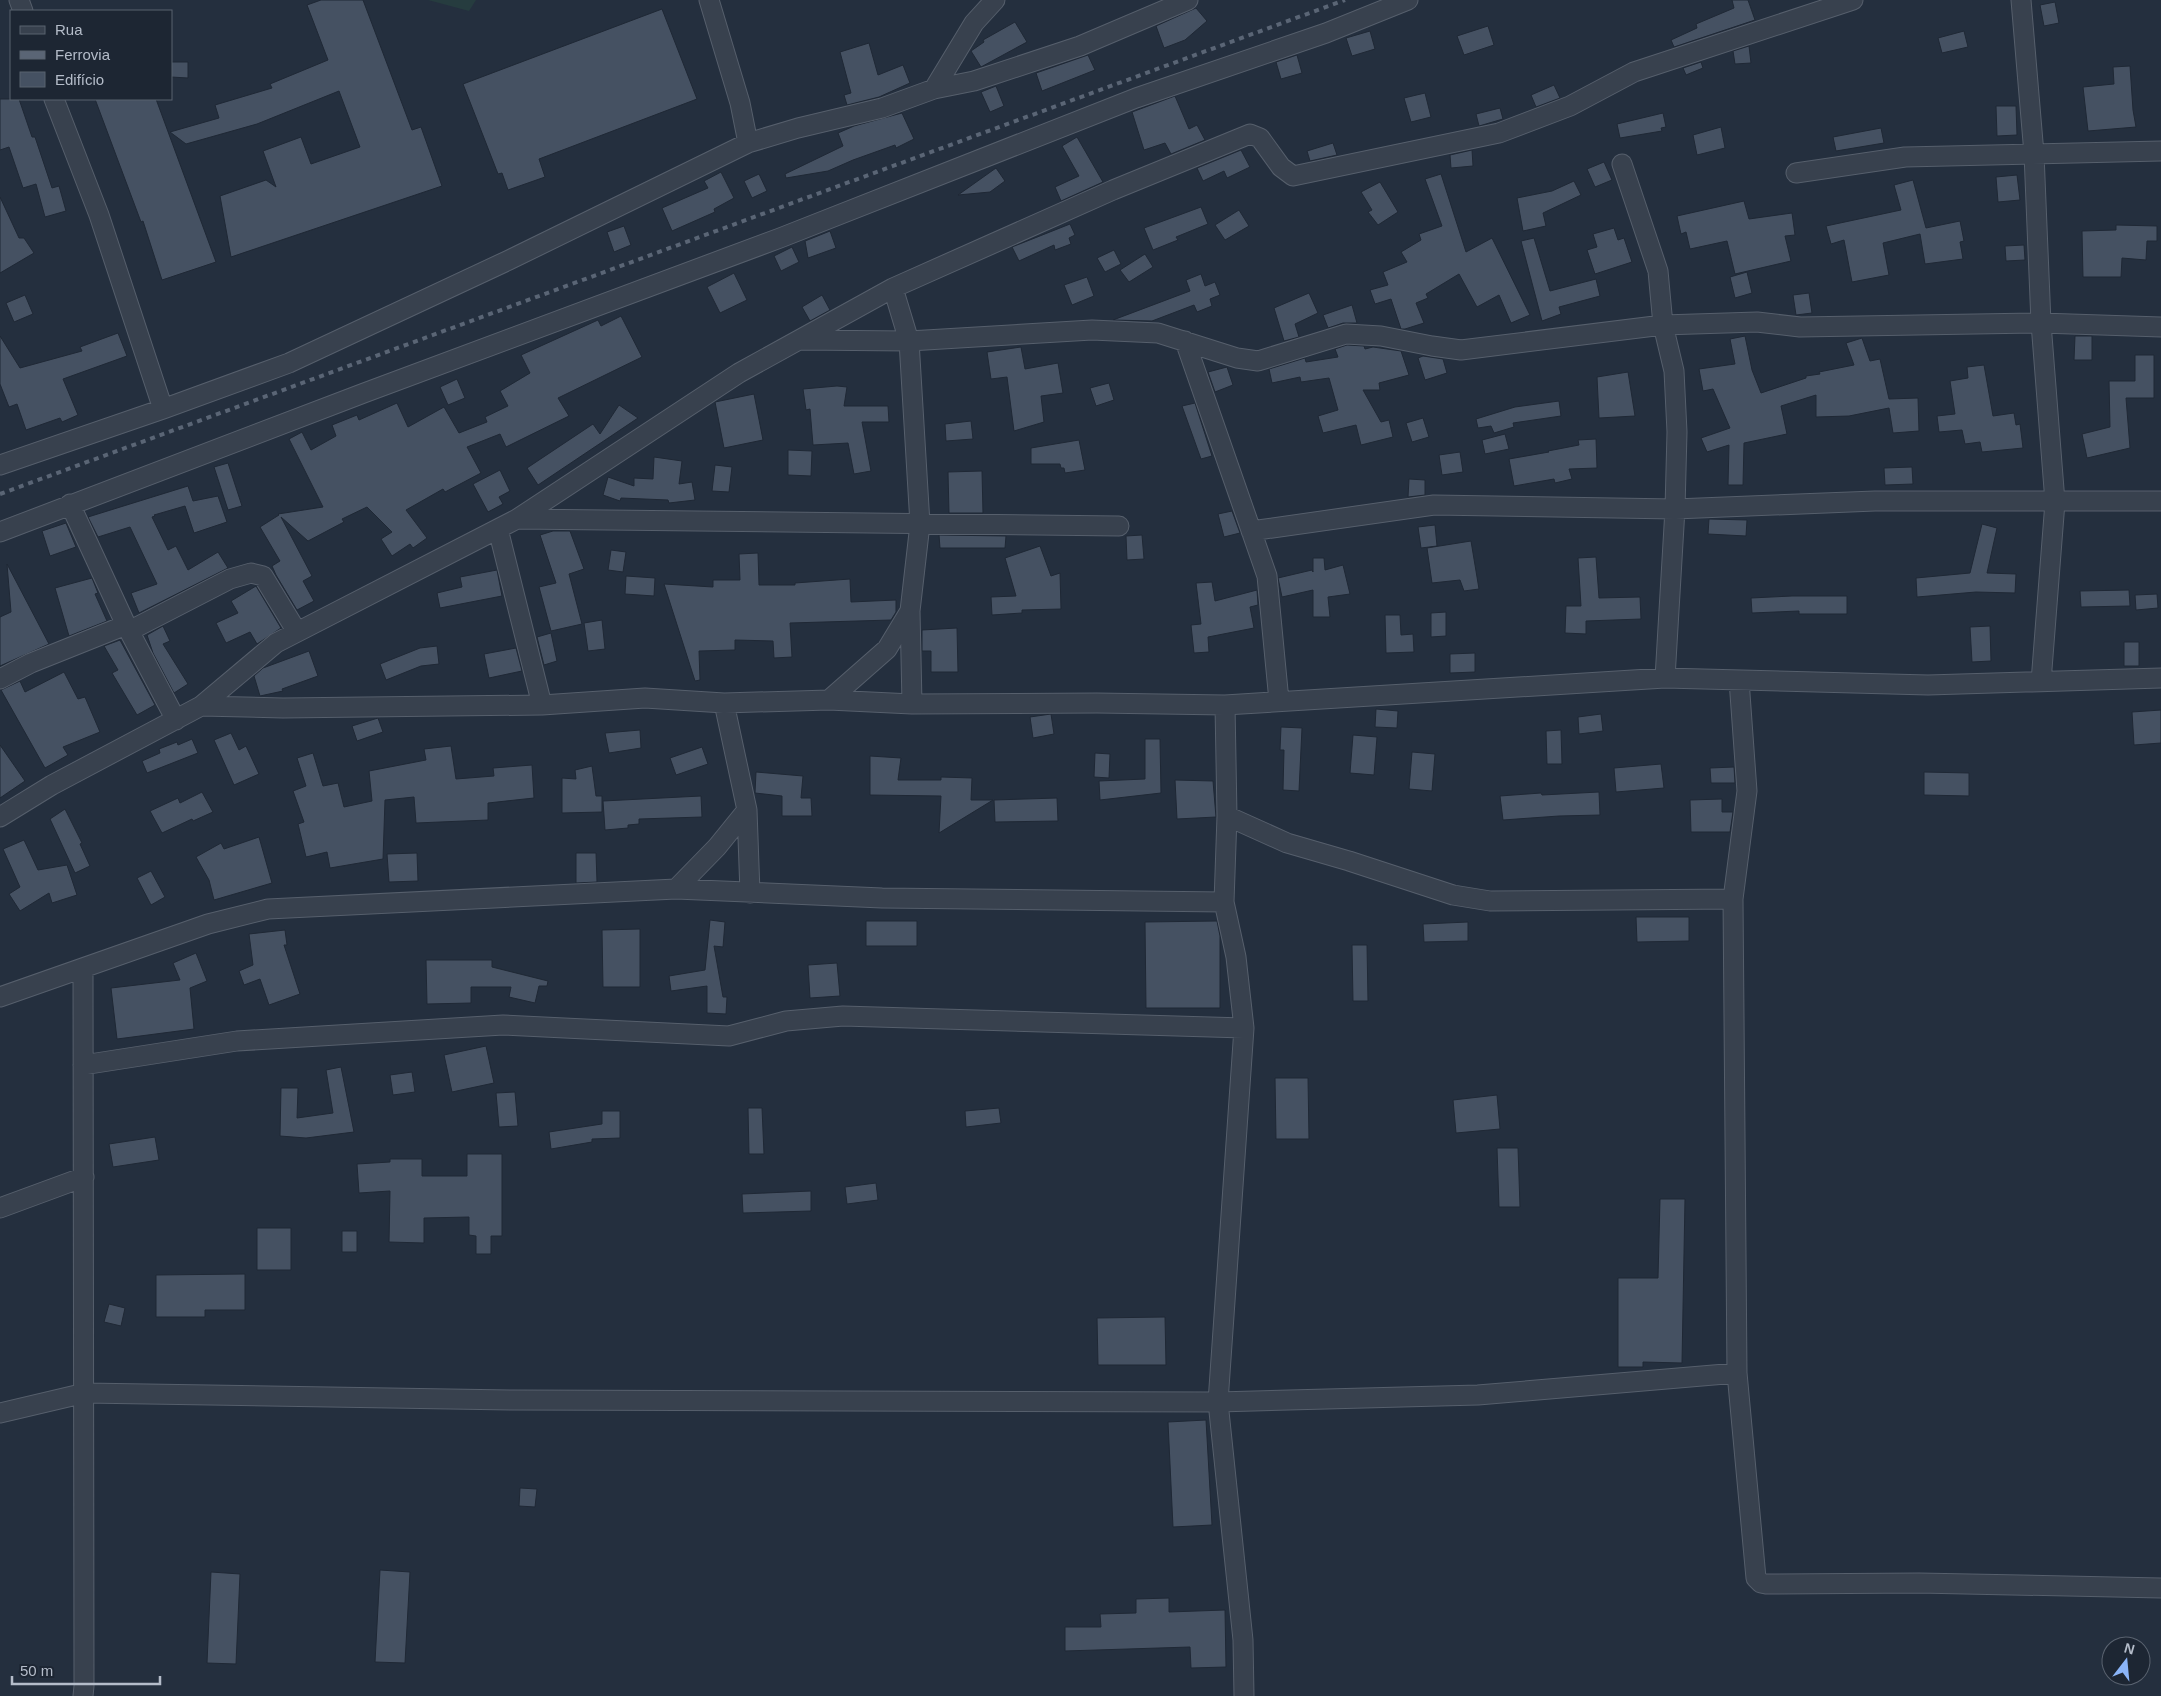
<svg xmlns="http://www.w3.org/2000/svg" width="2161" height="1696" font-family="Arial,sans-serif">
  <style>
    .green { fill: #263c3f }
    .building { fill: #455162; stroke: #1f2835 }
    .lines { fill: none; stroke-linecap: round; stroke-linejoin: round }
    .minor-casing { stroke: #565f6c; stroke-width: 21 }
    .minor { stroke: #38414e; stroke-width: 19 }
    .rail { stroke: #5a6575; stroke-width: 4; stroke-dasharray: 5 5; stroke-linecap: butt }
  </style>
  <rect width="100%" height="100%" fill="#242f3e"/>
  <path class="green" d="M428,0H476L469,11Z"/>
  <path class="building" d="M321,0H363L412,130L421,127L442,186L231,257L220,196L266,180L276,187L263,151L301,137L311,164L360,147L339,91L257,124L186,144L170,132L219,118L215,105L272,88L270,84L328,60L307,5Z
    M1732,0H1748L1755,20L1674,47L1671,40L1697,28L1696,24L1734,8Z
    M2055,2L2059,23L2044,26L2040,5Z
    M1196,8L1207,21L1185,40L1164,48L1156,26Z
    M662,9L697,99L539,159L545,177L508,190L502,173L498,174L463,84Z
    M1015,22L1027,42L981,67L971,51L984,42L983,40Z
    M1488,26L1494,45L1464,55L1457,36Z
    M1370,31L1375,49L1352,56L1346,38Z
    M1964,31L1968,47L1942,53L1938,38Z
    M869,43L878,75L903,65L910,83L879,97L847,105L844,95L851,93L840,52Z
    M1749,46L1751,63L1735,64L1733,51Z
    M1088,55L1095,70L1042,91L1036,73Z
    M1297,55L1302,73L1281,79L1276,62Z
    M171,62H188V78L171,77Z
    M1701,62L1703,68L1686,75L1683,68Z
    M2130,66L2133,110L2136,127L2088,131L2083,87L2114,84L2113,67Z
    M1554,85L1560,98L1536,107L1531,95Z
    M996,86L1004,106L990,112L981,92Z
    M1425,93L1431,117L1411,122L1404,98Z
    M1175,96L1189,129L1197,125L1205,140L1171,154L1165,143L1144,150L1132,112Z
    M0,99H19L32,137H35L52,188L59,186L66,211L45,217L36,184L23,188L9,147L0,150Z
    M95,99H156L216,262L162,280L143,221L141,222Z
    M1996,106H2016L2017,135L1997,136Z
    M1500,108L1503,119L1479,126L1476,114Z
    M902,113L914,139L896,148L895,145L853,160L828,171L786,178L785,174L843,146L838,133L854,126Z
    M1663,113L1666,127L1661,128L1662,131L1620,138L1617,124Z
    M1721,127L1725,148L1697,155L1693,135Z
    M1881,128L1884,143L1836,151L1833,137Z
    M1077,137L1103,182L1061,201L1055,187L1079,176L1062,146Z
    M1333,143L1337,155L1310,161L1307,151Z
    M1241,150L1250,167L1227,178L1224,171L1203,181L1197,168Z
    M1472,150L1473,166L1451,168L1450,155Z
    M1604,162L1612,180L1595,187L1587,169Z
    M996,168L1005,181L990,192L958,195Z
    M721,172L734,198L714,209L715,212L672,231L662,208L708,188L704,181Z
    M759,174L767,191L752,198L744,181Z
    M1441,174L1466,252L1492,238L1530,315L1511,323L1499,295L1477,307L1459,274L1426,294L1428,298L1416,303L1424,323L1405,329H1401L1391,299L1375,304L1370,290L1388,285L1383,272L1407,262L1401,252L1421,240L1419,234L1442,226L1425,179Z
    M2017,175L2020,200L1998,202L1996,177Z
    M1913,180L1926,228L1960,221L1964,241L1960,242L1963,259L1925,264L1920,234L1883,243L1889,275L1852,282L1844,240L1831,244L1826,226L1901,210L1894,185Z
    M1574,181L1581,195L1543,213L1546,226L1523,231L1517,198L1552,191Z
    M1380,182L1398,212L1378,225L1368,212L1372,210L1361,192Z
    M0,197L19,238H24L34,253L0,273Z
    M1744,201L1749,219L1792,213L1795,235L1785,236L1791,261L1735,274L1727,241L1690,249L1686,232L1681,234L1677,216Z
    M1201,207L1208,224L1176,237L1178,240L1153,250L1144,228Z
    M1239,210L1249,226L1225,240L1215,225Z
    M1070,224L1075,235L1069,238L1071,244L1055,250L1054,245L1019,261L1012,247Z
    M2116,225L2157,226V241H2147L2146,260L2122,258L2121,277H2083L2082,231L2116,230Z
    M624,226L631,245L614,252L607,232Z
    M1614,228L1618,240L1624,238L1632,262L1595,274L1587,250L1597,247L1593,234Z
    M830,231L836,248L808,258L805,241Z
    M1534,238L1550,291L1596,279L1600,296L1559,307L1561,314L1542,321L1521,241Z
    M2024,245L2025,260L2006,261L2005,246Z
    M792,247L799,262L781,271L774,256Z
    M1114,250L1121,264L1105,272L1097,258Z
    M1145,254L1153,267L1129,282L1120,270Z
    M1747,272L1752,293L1735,298L1730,277Z
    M734,273L747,300L720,313L707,287Z
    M1201,274L1205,286L1215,282L1220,295L1210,299L1212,306L1197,312L1194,305L1152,321L1113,320L1190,291L1186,280Z
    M1087,277L1094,296L1072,305L1064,285Z
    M1309,293L1318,313L1295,324L1299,337L1284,341L1274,308Z
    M1809,293L1812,313L1796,315L1793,295Z
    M25,295L33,314L14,322L6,303Z
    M822,295L830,310L810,321L802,307Z
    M1352,305L1357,323H1343L1328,328L1323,315Z
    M621,316L642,357L558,398L569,416L506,447L500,434L467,447L481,473L445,492L443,489L406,510L427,538L413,548L410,544L392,556L381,539L392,532L367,507L342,519L344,522L308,541L281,517L312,576L303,581L314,601L297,610L276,575L272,566L280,561L260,527L279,515L278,514L323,507L289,439L302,432L311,450L336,436L332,425L357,415L359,420L397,403L408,427L444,407L459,433L487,422L485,417L508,406L500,391L530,373L521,355L598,320L601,326Z
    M118,333L127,356L63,379L78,415L62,422L60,418L26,430L17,404L9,407L0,384V336L20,368L82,351L80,347Z
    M1745,336L1752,370L1761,393L1806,378V376L1820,374L1819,372L1854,365L1846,343L1862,338L1870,361L1880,359L1889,399L1918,398L1919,431L1893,433L1889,408L1849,416L1816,417V395L1781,406L1787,434L1744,443L1743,485H1728L1729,445L1707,452L1701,438L1730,428L1713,389L1703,391L1699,369L1735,364L1730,339Z
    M2075,336H2092V360H2074Z
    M1347,345L1364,346L1365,349L1373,347L1401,351L1409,375L1379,383L1380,390H1363L1381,422L1389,420L1393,437L1361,445L1356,425L1323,433L1318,416L1338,410L1329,378L1301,382L1300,377L1272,383L1269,369L1305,358L1306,362L1338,357L1335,349Z
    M1021,347L1025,369L1058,363L1063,393L1041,396L1044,422L1014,431L1007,377L991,379L987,352Z
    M2135,355H2154V398H2126L2130,448L2087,458L2082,434L2110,427L2109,381H2135Z
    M1423,356L1443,359L1447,373L1425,380L1418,358Z
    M1984,365L1993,416L2014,413L2016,425L2020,424L2023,448L1982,452L1980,442L1965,444L1962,430L1939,432L1937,416L1955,414L1950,381L1968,378L1967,367Z
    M1227,367L1233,385L1215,392L1208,372Z
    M1628,372L1635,416L1599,418L1597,377Z
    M457,379L465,398L448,405L440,387Z
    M1109,383L1114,400L1096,406L1090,388Z
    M837,386L847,387L844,406H888L889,422H862L871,471L854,474L848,443L813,445L810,409L806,410L803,389Z
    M754,394L763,440L724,448L715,402Z
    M1559,401L1561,416L1513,423L1514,427L1494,433L1491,426L1478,428L1476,419L1515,407Z
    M1195,403L1212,456L1201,459L1182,406Z
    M619,405L638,418L538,485L527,468L593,424L600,434Z
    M1423,418L1429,437L1412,442L1406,423Z
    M971,421L973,439L946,441L945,424Z
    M1505,434L1509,449L1485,454L1482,440Z
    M1596,439L1597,468L1569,469L1572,479L1555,483L1554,479L1514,486L1509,459L1549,452L1548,451L1579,445L1578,440Z
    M1079,440L1085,470L1065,473L1064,468H1061L1060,464H1031V448Z
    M788,450L812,451L811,476L788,475Z
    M1460,452L1463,472L1442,475L1439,455Z
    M654,457L682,461L679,484L692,482L695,500L669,503L668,500L621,498L620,501L603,495L608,477L634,486V478L653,479Z
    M228,463L242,506L228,510L214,467Z
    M715,465L732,467L729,492L712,491Z
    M1912,467L1913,484L1885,485L1884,468Z
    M500,470L510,491L499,497L503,504L488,512L473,484Z
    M982,471L983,513H949L948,472Z
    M1409,479L1425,480V495L1408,497Z
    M188,486L193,501L218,496L227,522L194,533L185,506L154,515L155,516L152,517L168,550L176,546L188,570L218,552L228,568L139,613L131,593L157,584L130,527L98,537L88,517Z
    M1232,511L1240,533L1224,537L1218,514Z
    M1709,519L1747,520L1746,536L1708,534Z
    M66,523L76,547L50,556L42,531Z
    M1982,524L1997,528L1987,573L2016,574L2015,593L1976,592L1917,597L1916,578L1970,573Z
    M1435,525L1437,546L1421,548L1418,527Z
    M553,531H570L584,569L569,574L582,624L551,631L539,587L556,583L540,535Z
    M939,535L1006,536L1005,548H940Z
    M1142,535L1144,559L1127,560L1126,536Z
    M1471,541L1479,589L1464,591L1460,580L1432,583L1427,548Z
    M1040,546L1051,576L1060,573L1061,609L1022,610V613L992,615L991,597L1016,596L1005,558Z
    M611,550L626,552L623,572L608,570Z
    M758,553L759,585H795V583L850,579L851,602L896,600V612L891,620L790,623L792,657L774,658L773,641L735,640V650L699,651L700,680L695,681L664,584L713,587V580H740L739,554Z
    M1596,557L1599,598L1640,597L1641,619L1586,621V634L1565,633L1566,606H1581L1578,558Z
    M1313,558H1324L1325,570L1343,565L1350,594L1328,597L1330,617H1313V590L1282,597L1278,578L1312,570L1313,572Z
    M7,564L49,644L0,666V617L11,612Z
    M497,570L502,596L440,608L437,593L462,587L460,577Z
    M626,576L655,578L654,596L625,594Z
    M92,578L98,593L95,594L107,621L69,636L55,588Z
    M1212,582L1215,601L1257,590L1258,605L1250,607L1254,628L1208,637L1209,652L1194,653L1191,625L1201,624L1196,583Z
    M256,586L281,628L257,644L250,632L226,643L216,623L238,613L231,601Z
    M2129,590L2130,606L2081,607L2080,591Z
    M2157,594L2158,608L2136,610L2135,595Z
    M1792,596H1847V614H1799V611L1752,613L1751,598Z
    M1446,612V636L1431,637V613Z
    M1385,615H1400L1401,635L1413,634L1414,652L1386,653Z
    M602,620L605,649L588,651L584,623Z
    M163,626L170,641L163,644L188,684L174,693L153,653L147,635Z
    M1990,626L1991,661L1972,662L1970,627Z
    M957,628L958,672H931V651H922V630Z
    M551,633L557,661L544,665L537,637Z
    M120,640L155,705L137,715L112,673L118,670L104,646Z
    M2124,642H2139V666H2124Z
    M437,646L439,664L421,666L386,680L380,664L420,648Z
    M516,648L522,671L489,678L484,654Z
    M309,651L318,676L282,689L283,691L260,696L254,676L263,668Z
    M1475,653V672L1450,673V654Z
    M64,672L78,699L85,697L100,732L63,747L68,755L45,768L1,690L20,681L25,692Z
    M1376,709L1398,711L1397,728L1375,727Z
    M2161,710V743L2134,745L2132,712Z
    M1051,714L1054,734L1033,738L1030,717Z
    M1601,714L1603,731L1579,734L1578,717Z
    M378,718L383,732L357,741L352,726Z
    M1281,727L1302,728L1299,791L1283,790L1284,750H1280Z
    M640,730L641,748L609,753L605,733Z
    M1561,730L1562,764H1547L1546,731Z
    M231,733L239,750L246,746L259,774L234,785L214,740Z
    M1353,735L1377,737L1374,775L1350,773Z
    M192,739L198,753L147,773L142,761L160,753L159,749L177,742L178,745Z
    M1145,739H1160L1161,793L1100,800L1099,781L1145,779Z
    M0,745L25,781L0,798Z
    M451,746L456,779L494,776L493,768L532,765L534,798L488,803V820L416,823L414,797L385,800L383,859L330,868L327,852L306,857L298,824L304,822L293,791L306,786L297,758L313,753L323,786L338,783L344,807L372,801L369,771L426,760L424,749Z
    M702,747L708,764L676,775L670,758Z
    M1412,752L1435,754L1432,791L1409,789Z
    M1095,753L1110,754L1109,778L1094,777Z
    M870,756L901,758L898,780H941V777L972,778L971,800H993L939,833L941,796L870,795Z
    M1661,764L1664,788L1616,792L1614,768Z
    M592,766L596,796H602V812L562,813V778L576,779L575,770Z
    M1734,767L1735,783H1711L1710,768Z
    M756,772L803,776L801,798H811L812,816H782V796L755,793Z
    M1924,772L1969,773V796L1924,795Z
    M1175,780L1213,781L1216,817L1177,819Z
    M202,792L213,812L193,821L192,819L162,833L150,811L178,798L180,803Z
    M1599,792L1600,815L1559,816L1503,820L1500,796L1541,793L1542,795Z
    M701,796L702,817L639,819V824L628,825V828L605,830L603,801Z
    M1057,798L1058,821L995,822L994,800Z
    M1722,799V812H1733L1730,832H1691L1690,800Z
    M65,809L82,843L80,844L90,866L75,873L50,819Z
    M259,837L272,883L214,900L209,880L196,857L221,843L224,849Z
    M24,840L38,870L67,865L77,895L52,903L49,893L20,911L9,894L20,887L3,849Z
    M417,853L418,881L389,882L387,854Z
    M576,853H596L597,882L576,883Z
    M151,871L165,897L151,905L137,878Z
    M1636,917H1689V941L1637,942Z
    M710,920L725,922L723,947L714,946L723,997H727L726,1014L707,1013V986L671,991L669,976L705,970Z
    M866,921H917V946H866Z
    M1217,921L1220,936V1008H1146L1145,922Z
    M1468,922V941L1424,942L1423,924Z
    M640,929V987H603L602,930Z
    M285,930L287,945H284L300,994L269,1005L260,979L244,985L239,971L253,965L249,934Z
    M1352,945H1367L1368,1001H1353Z
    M196,953L207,981L190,988L194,1029L117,1039L111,988L180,980L173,963Z
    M426,960H492V967L548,981L547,986H539L535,1003L509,997L511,987H471V1003L427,1004Z
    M837,963L840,996L810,998L808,965Z
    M486,1046L494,1083L452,1092L444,1055Z
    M341,1067L354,1132L306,1138L280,1136L281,1088H298L297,1118L333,1113L326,1070Z
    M412,1072L415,1092L393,1095L390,1075Z
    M1275,1078H1308L1309,1139H1276Z
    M515,1092L518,1126L499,1127L496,1093Z
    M1497,1095L1500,1129L1456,1133L1453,1100Z
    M748,1108H762L764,1154H749Z
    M999,1108L1001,1123L966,1127L965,1111Z
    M602,1111H620V1138L592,1139V1142L551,1149L549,1132L602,1124Z
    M155,1137L159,1160L113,1167L109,1144Z
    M1497,1148H1518L1520,1207H1499Z
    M467,1154H502V1236H491V1254H476V1236L469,1235V1217L424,1218V1243L389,1242L390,1191L359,1193L357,1164L390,1162V1159H422V1176H467Z
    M876,1183L878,1200L847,1204L845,1187Z
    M811,1191V1211L743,1213L742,1194Z
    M1660,1199H1685L1682,1363L1643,1362V1367H1618V1278H1658Z
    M257,1228H291V1270H257Z
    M342,1231H357V1252H342Z
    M245,1274V1310H205V1317H156V1275Z
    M109,1304L125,1308L121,1326L104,1322Z
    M1165,1317L1166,1365H1098L1097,1318Z
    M1206,1420L1212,1525L1173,1527L1168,1422Z
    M520,1488L537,1489L535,1507L519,1506Z
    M380,1570L410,1572L405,1663L375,1662Z
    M211,1572L240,1574L236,1664L207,1663Z
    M1169,1598V1612L1225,1610L1226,1667L1191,1668L1190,1647L1065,1651V1627H1101L1100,1614L1136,1613V1599Z"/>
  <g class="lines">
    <g class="minor-casing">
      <path id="minor" d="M19,0L23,11
        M2021,0L2034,154L2041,323L2055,502L2041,682
        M934,89L974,23L995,0
        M54,99L99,215L163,409
        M748,143L798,128L882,108L934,89L974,81L1080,46L1188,0
        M1622,164L1658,271L1663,325L1674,371L1677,432L1675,509L1665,678
        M1796,173L1905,157L2161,151
        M893,288L909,341L920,524L910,611L912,704
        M799,340L909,341L1092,330L1158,333L1237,358L1258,361L1346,334L1381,336L1432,346L1461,350L1663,325L1757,322L1800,327L2041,323L2161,327
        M1185,341L1267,576L1279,701
        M0,465L163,409L289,363L509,260L748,143L740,103L709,0
        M70,504L126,625L176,720
        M517,519L1119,526
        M498,529L542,705
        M1251,531L1434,505L1675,509L1875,501H2161
        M0,532L364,393L780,238L1136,98L1326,33L1408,0
        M129,631L230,579L251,573L263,576L297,632
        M0,679L31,663L126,625
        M1739,680L1747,791L1733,899L1737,1373L1756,1578L1761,1583L1766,1584L1919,1583L2161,1588
        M829,700L887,649L910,611
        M724,703L747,810L750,893
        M1225,705L1227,816L1224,902L1236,957L1244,1028L1218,1402L1243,1640L1244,1696
        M201,706L283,708L542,705L645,698L724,703L829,700L912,704L1097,703L1225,705L1665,678L1928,685L2161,678
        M1227,816L1287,843L1349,861L1453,895L1490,901L1733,899
        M0,817L52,785L201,706L276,643L517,519L739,373L893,288L1113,190L1250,134L1260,138L1281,167L1293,176L1499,133L1570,106L1634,72L1853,0
        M676,889L717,847L747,810
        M0,997L208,924L268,909L676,889L882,898L1224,902
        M83,1065L237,1041L503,1025L729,1036L786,1021L843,1016L1244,1028
        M0,1208L84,1177
        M0,1413L85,1393L512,1400L1218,1402L1478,1395L1737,1373
        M83,1696L84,1686L83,968"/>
    </g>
    <use href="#minor" class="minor"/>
    <path class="rail" d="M0,494L1345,0"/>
  </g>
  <rect x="10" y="10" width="162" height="90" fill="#1d2633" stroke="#59626f"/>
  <rect x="20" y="26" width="25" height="8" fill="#38414e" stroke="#59626f"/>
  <text x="55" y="35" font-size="15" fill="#b4bcc9">Rua</text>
  <rect x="20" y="51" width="25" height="8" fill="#5a6575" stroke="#59626f"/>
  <text x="55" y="60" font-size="15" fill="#b4bcc9">Ferrovia</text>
  <rect x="20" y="72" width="25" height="15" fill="#455162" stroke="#59626f"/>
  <text x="55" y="85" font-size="15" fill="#b4bcc9">Edifício</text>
  <g transform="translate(2126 1661) rotate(16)"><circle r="24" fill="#1d2633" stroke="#59626f"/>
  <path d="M0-4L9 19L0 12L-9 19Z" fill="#8ab4f8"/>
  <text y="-8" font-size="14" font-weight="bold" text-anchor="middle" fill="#b4bcc9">N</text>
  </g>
  <path d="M12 1676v8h148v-8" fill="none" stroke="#b4bcc9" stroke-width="2.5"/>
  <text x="20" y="1676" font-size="15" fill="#b4bcc9" stroke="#1d2633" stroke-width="4" paint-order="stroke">50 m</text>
</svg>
